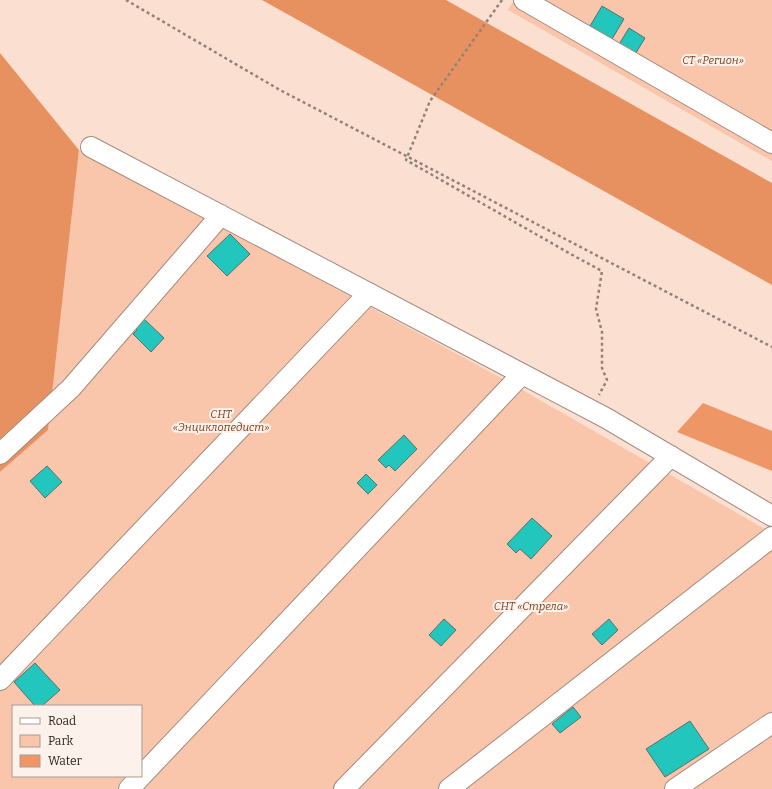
<svg xmlns="http://www.w3.org/2000/svg" width="772" height="789" font-family="Bitter,serif">
  <style>
    .green { fill: #f9c6ab; fill-rule: evenodd }
    .forest { fill: #e89160 }
    .water { fill: #ef9666 }
    .building { fill: #22c6bc; stroke: #53716e }
    .lines { fill: none; stroke-linecap: round; stroke-linejoin: round }
    .minor-casing { stroke: #a38a7e; stroke-width: 22 }
    .path { stroke: #938177; stroke-width: 2.5; stroke-dasharray: 3 3; stroke-linecap: butt }
    .minor { stroke: #fff; stroke-width: 20 }
    .labels { text-anchor: middle; dominant-baseline: central; stroke-width: 4; stroke-linejoin: round; paint-order: stroke }
    .park-label { font-size: 11px; font-style: italic; fill: #7a411f; stroke: #fcf1eb }
  </style>
  <rect width="100%" height="100%" fill="#fbe0d2"/>
  <path class="green" d="M514,0H772V161L508,10Z
    M79,150L496,375L772,533V789H0V472L48,430ZM13,706H141V776H13Z"/>
  <path class="forest" d="M262,0H446L772,183V285Z
    M0,53L79,150L48,430L0,472Z"/>
  <path class="water" d="M703,403L772,431V471L677,432Z"/>
  <path class="building" d="M602,6L624,19L612,39L590,26Z
    M629,28L645,38L634,56L618,46Z
    M230,234L250,254L227,276L207,256Z
    M143,318L164,338L151,352L133,334L137,330L134,327Z
    M404,435L417,449L395,471L389,465L386,468L378,460Z
    M47,466L62,482L45,498L30,481Z
    M366,474L377,485L368,494L357,483Z
    M532,518L552,536L531,559L520,549L516,553L507,544Z
    M444,619L456,630L441,646L429,635Z
    M609,619L618,630L602,645L592,634Z
    M35,663L60,690L42,706H35L14,682Z
    M573,707L581,717L560,733L552,724Z
    M690,721L709,749L665,777L646,749Z"/>
  <g class="lines">
    <g class="minor-casing">
      <path id="minor" d="M524,0L772,143
        M91,147L606,418L772,516
        M0,454L71,388L221,215
        M0,680L369,293
        M129,789L522,374
        M344,789L671,456
        M449,789L772,537
        M675,789L772,723"/>
    </g>
    <path class="path" d="M126,0L280,90L772,347
      M502,0L430,101L406,160L576,257L602,271L596,309L602,332V368L607,380L599,395"/>
    <use href="#minor" class="minor"/>
  </g>
  <g class="labels">
    <g class="park-label">
      <text x="713" y="60">СТ «Регион»</text>
      <text x="221" y="414">СНТ<tspan x="221" dy="13">«Энциклопедист»</tspan></text>
      <text x="531" y="606">СНТ «Стрела»</text>
    </g>
  </g>
  <rect x="12" y="705" width="130" height="72" fill="#fcf1eb" stroke="#a79c97"/>
  <rect x="20" y="718" width="20" height="6" fill="#ffffff" stroke="#a79c97"/>
  <text x="48" y="725" font-size="12" fill="#271d18">Road</text>
  <rect x="20" y="735" width="20" height="12" fill="#f9c6ab" stroke="#a79c97"/>
  <text x="48" y="745" font-size="12" fill="#271d18">Park</text>
  <rect x="20" y="755" width="20" height="12" fill="#ef9666" stroke="#a79c97"/>
  <text x="48" y="765" font-size="12" fill="#271d18">Water</text>
</svg>
